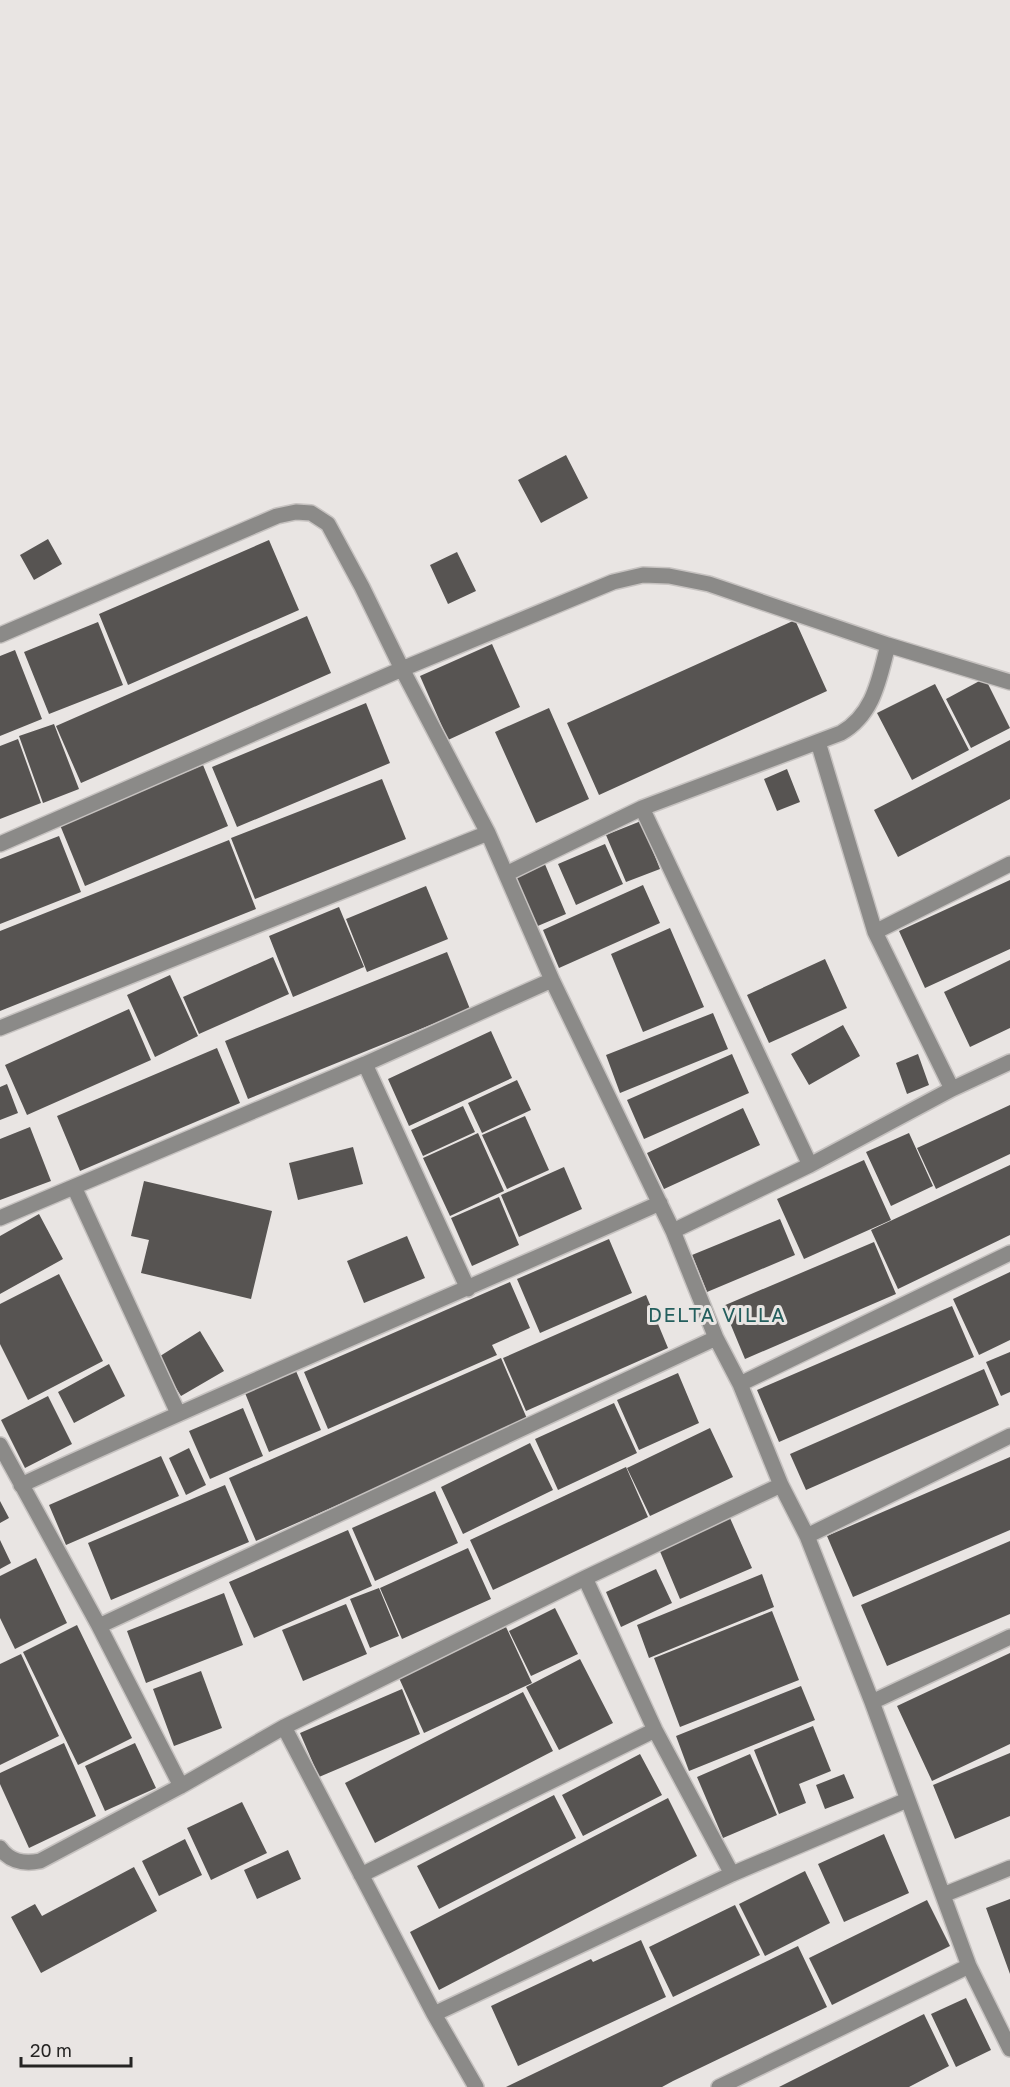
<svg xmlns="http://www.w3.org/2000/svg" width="1010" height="2087" font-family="'Golos Text',sans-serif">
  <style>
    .building { fill: #575452 }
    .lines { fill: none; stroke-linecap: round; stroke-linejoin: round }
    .minor-casing { stroke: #c6c2c0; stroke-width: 18 }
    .minor { stroke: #8b8a88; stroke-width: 15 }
    .labels { text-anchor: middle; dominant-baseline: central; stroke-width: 6; stroke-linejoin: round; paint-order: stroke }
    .neighbourhood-label { font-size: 20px; letter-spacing: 1.5px; fill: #245f5e; stroke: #e9e5e3 }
  </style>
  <rect width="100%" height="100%" fill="#e9e5e3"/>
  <path class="building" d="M566,455L588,498L541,523L518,480Z
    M48,539L62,564L34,580L20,555Z
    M269,540L299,610L128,685L99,614Z
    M457,552L476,591L448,604L430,565Z
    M307,616L331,673L81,783L56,726Z
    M795,620L827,691L599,795L567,723Z
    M98,622L123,685L49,714L24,652Z
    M492,644L520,707L448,740L420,676Z
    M15,650L42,719L0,736V656Z
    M985,678L1010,728L971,748L946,699Z
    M935,684L969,750L912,780L877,713Z
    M366,703L390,763L237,827L212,767Z
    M549,708L589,799L536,823L495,732Z
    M54,724L79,789L43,803L19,736Z
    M18,739L41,803L0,819V746Z
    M1010,740V799L898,857L874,810Z
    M203,765L228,826L85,886L60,825Z
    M787,769L800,802L777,811L764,779Z
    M382,779L406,839L255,899L231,838Z
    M641,821L660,869L626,882L606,835Z
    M59,836L81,892L0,924V859Z
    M229,840L256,909L0,1011V931Z
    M605,844L623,884L576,905L558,864Z
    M544,862L566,914L533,928L511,876Z
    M1010,880V949L925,988L899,931Z
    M643,885L660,923L559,968L543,930Z
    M426,886L448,939L367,972L346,919Z
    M339,907L364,967L293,997L269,936Z
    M670,928L704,1007L643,1032L611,954Z
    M447,952L470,1009L248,1099L225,1041Z
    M273,957L289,994L199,1034L183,997Z
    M825,959L847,1008L769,1043L747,995Z
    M1010,960V1028L970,1047L944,992Z
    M170,975L198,1036L155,1057L127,995Z
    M129,1009L151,1060L27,1115L5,1065Z
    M713,1013L728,1049L620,1093L606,1055Z
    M843,1025L860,1056L809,1085L791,1054Z
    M491,1031L512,1078L409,1126L388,1079Z
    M217,1048L240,1103L80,1171L57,1116Z
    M732,1054L749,1093L644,1139L627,1100Z
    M918,1054L929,1085L907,1094L896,1063Z
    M517,1080L531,1110L482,1133L468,1103Z
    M7,1084L18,1113L0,1120V1087Z
    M1010,1105V1154L936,1189L917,1148Z
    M463,1106L475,1132L423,1156L411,1130Z
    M743,1108L760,1145L664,1189L647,1153Z
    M525,1116L549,1170L507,1189L482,1135Z
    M30,1127L51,1181L0,1200V1139Z
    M478,1133L504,1191L450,1216L423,1158Z
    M909,1133L933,1186L891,1206L866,1152Z
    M353,1147L363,1184L298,1200L289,1163Z
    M864,1160L891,1220L804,1259L777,1199Z
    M1010,1165V1235L898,1289L871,1230Z
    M564,1167L582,1209L519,1237L501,1195Z
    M144,1181L272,1211L251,1299L141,1273L149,1240L131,1236Z
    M499,1197L519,1245L472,1266L451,1218Z
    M39,1214L63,1259L0,1294V1236Z
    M780,1219L795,1255L707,1292L692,1255Z
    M407,1236L425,1278L364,1303L347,1261Z
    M609,1239L632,1293L540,1333L517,1279Z
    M874,1242L896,1294L745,1359L723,1306Z
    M1010,1272V1340L979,1355L953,1299Z
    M59,1274L103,1361L28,1400L0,1344V1304Z
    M510,1282L530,1328L492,1345L497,1355L328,1429L304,1372Z
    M646,1295L668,1348L526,1411L503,1358Z
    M952,1306L974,1357L779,1442L757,1390Z
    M200,1331L224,1371L181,1396L157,1358Z
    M1010,1352V1392L1001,1396L986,1362Z
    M501,1358L528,1421L256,1541L229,1478Z
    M109,1364L125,1396L74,1423L58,1392Z
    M984,1369L999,1405L806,1490L790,1454Z
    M296,1371L321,1430L269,1452L245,1393Z
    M678,1373L699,1423L639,1450L617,1400Z
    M48,1396L72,1444L25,1468L1,1420Z
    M614,1403L637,1453L558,1490L535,1439Z
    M243,1408L263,1456L210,1479L189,1431Z
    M710,1428L733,1477L650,1516L627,1468Z
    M530,1443L553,1490L463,1534L441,1487Z
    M189,1448L206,1485L186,1495L169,1458Z
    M161,1456L179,1496L66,1545L49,1505Z
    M1010,1457V1530L853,1597L827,1536Z
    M626,1467L648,1517L493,1590L470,1540Z
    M225,1485L249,1542L111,1600L88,1543Z
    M435,1491L458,1543L375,1581L352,1528Z
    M0,1501L9,1518L0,1523Z
    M730,1518L752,1568L680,1599L659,1549Z
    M348,1530L372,1586L254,1638L229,1582Z
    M0,1540L11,1563L0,1569Z
    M1010,1541V1614L887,1666L861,1605Z
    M468,1548L491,1599L402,1639L380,1588Z
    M36,1558L67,1623L15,1649L0,1618V1576Z
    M656,1569L672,1603L621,1627L606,1592Z
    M762,1574L774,1607L649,1658L637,1625Z
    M379,1588L399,1636L370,1648L350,1599Z
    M224,1593L243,1645L146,1683L127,1631Z
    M346,1604L367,1654L303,1681L282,1630Z
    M555,1608L578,1654L531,1676L509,1631Z
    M772,1611L799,1680L680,1727L654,1658Z
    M77,1625L132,1738L78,1765L23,1652Z
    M506,1627L532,1683L424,1733L399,1678Z
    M1010,1653V1744L932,1781L897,1706Z
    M21,1654L59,1736L0,1765V1664Z
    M580,1659L613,1723L559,1750L526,1687Z
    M201,1671L222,1728L174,1746L153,1689Z
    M801,1686L815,1720L689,1771L676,1736Z
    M402,1689L420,1734L319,1777L300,1733Z
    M523,1692L553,1751L375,1843L345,1783Z
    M813,1726L831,1771L799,1784L806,1803L779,1814L754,1750Z
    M64,1743L96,1816L29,1848L0,1784V1773Z
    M135,1743L156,1788L105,1811L85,1766Z
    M1010,1753V1816L955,1839L933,1785Z
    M640,1754L662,1795L583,1836L562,1795Z
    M750,1754L777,1815L723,1838L697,1777Z
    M844,1774L854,1798L825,1809L816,1785Z
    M554,1795L576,1838L439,1909L417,1866Z
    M668,1798L697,1856L439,1990L410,1932Z
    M242,1802L267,1853L211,1880L187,1828Z
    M884,1834L909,1893L844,1922L818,1864Z
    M185,1839L202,1875L159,1896L142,1861Z
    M288,1850L301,1879L257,1899L244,1870Z
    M134,1867L157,1911L41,1973L11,1917L35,1904L42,1916Z
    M805,1871L830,1923L765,1956L739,1904Z
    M1010,1899V1974L986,1908Z
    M927,1900L950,1946L832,2005L809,1958Z
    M735,1905L760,1955L673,1997L649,1947Z
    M641,1940L666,1997L518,2066L491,2006L591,1959L593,1962Z
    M798,1946L827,2007L673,2081L662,2087H506Z
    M966,1998L991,2050L956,2067L931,2014Z
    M924,2014L949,2066L909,2087H779Z"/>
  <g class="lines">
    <g class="minor-casing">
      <path id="minor" d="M0,635L277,516L296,512L311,513L328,524L362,587L402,669L488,833L552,980L673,1231L716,1338L740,1384L781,1485L807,1536L872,1702L969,1966L1010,2049
        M888,645L1010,682
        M818,742L875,932L952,1089
        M642,808L810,1165
        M0,844L402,669L613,582L643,575L669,576L709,584L888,645C879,679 874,714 841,733L642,808L506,874
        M875,932L1010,864
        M0,1028L488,833
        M365,1064L468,1289
        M74,1187L178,1413
        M0,1218L365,1064L552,980
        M673,1231L810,1165L952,1089L1010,1062
        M740,1384L1010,1253
        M0,1445L99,1626L181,1786
        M21,1485C233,1387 448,1298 660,1203
        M807,1536L1010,1436
        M585,1578L655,1730L732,1874
        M99,1626L716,1338
        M872,1702L1010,1637
        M284,1727L434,2014L476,2087
        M0,1848C10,1862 24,1864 40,1861L181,1786L284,1727L585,1578L781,1485
        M361,1875L655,1730
        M943,1895L1010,1868
        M434,2014L732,1874L907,1800
        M719,2087L969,1966"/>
    </g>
    <use href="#minor" class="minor"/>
  </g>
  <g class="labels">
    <g class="neighbourhood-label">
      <text x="717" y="1314">DELTA VILLA</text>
    </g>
  </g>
  <path d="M21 2057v9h110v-9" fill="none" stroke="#252423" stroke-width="3"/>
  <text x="30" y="2057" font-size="18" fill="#252423" stroke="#e9e5e3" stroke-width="4.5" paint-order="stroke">20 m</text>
</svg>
